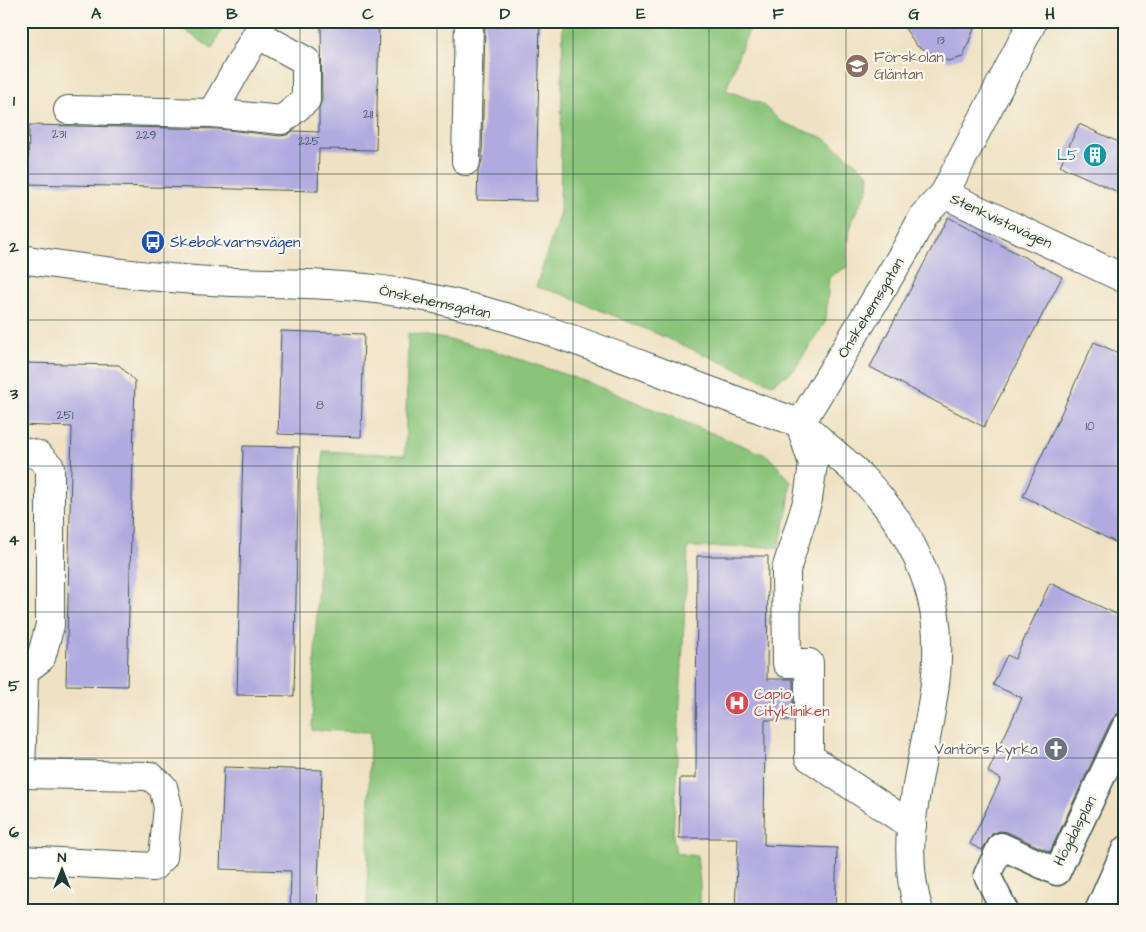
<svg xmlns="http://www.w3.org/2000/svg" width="1146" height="932" font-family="'Architects Daughter',sans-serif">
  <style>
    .green { fill: #89c479; stroke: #548056 }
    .building { fill: #b1aae0 }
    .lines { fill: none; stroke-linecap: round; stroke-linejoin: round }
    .pedestrian-casing { stroke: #3e5649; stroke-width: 29 }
    .minor-casing { stroke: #3e5649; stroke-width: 30 }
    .tertiary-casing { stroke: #3e5649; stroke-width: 30 }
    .pedestrian { stroke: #fff; stroke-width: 26 }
    .minor { stroke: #fff; stroke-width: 28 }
    .tertiary { stroke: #fff; stroke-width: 28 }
    .grid { fill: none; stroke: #1f3d34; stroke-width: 1; stroke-opacity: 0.55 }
    .labels { text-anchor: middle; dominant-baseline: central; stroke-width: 4.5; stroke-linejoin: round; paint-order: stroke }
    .number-label { font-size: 12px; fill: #44585f }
    .education-label { font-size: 15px; fill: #785e54; stroke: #fbf7ec; text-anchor: start }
    .culture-label { font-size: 15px; fill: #0d838f; stroke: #fbf7ec; text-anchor: end }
    .street-label { font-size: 15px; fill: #1f3d34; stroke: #fbf7ec }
    .transit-label { font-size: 15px; fill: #164399; stroke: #fbf7ec; text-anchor: start }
    .health-label { font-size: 15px; fill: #be3a42; stroke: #fbf7ec; text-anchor: start }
    .worship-label { font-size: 15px; fill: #5b616d; stroke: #fbf7ec; text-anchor: end }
    .neatline { fill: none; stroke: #1f3d34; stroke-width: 2 }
    .grid-label { font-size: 16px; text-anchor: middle; font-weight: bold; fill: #1f3d34 }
  </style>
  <rect width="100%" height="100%" fill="#fbf7ec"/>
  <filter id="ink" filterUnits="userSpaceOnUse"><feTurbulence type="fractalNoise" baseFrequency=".02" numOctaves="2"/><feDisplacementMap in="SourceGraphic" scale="10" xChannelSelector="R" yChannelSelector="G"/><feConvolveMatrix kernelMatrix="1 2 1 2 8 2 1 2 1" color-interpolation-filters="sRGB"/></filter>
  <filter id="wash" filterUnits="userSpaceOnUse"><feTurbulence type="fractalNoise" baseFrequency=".0096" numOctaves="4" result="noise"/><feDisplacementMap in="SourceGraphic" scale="20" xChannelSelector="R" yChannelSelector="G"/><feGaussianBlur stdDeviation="1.12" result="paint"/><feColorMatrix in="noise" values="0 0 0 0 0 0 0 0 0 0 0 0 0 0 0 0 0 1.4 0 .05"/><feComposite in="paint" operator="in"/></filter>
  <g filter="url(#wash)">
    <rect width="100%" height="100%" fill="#efe2c3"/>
    <path class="green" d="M172,21H226L212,49Z
      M563,21H754L743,43L726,90L762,104L781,122L824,138L869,174L868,189L853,218L847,242V267L829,277L826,321L794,370L772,384L641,327L559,293L536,287L560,212Z
      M408,333L446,339L495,351L587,382L768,456L791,481L788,507L779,547H688L673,837L676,853L697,856L700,884V911H367L370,732L312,730L323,451L405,455Z"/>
    <g id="blocks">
      <path class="building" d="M321,21H379L376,150L319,149L318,191L28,184L29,125L219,129L280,136L287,135L293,131L319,132V108L322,100Z
        M485,21H540L536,201L477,200L478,171L482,161Z
        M900,21H977L963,57L948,61L917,46Z
        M1079,124L1125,145V195L1060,166Z
        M948,217L1062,277L984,427L870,367Z
        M281,331L364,334L361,437L278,434Z
        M1094,342L1125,356V547L1023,496Z
        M21,363L119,365L135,381L127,686L66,685L72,427L21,425Z
        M243,446L299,447L294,696L237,695Z
        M697,556H768L767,679H793V720H765L764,845L837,848L835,911H735L738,838H679L680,778H696Z
        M1050,583L1125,618V712L1117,714L1111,721L1050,852L1007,832L1000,831L992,834L982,850L970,844L1001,779L988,772L1022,698L993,685L1007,655L1015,659Z
        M224,767L322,770L317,911H290L291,871L220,869Z"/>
    </g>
  </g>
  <g filter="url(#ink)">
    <use href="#blocks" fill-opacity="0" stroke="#3e5649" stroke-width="1"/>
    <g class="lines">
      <g class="pedestrian-casing">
        <path id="pedestrian" d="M1005,911L987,875L1001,846L1057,872L1125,727
          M1098,911L1125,850"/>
      </g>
      <g class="minor-casing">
        <path id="minor" d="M68,110L212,113L257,34L262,21
          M212,113L282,120L306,100V61L257,34
          M466,161L469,21
          M944,194L1125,279
          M21,451L38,455L50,467V625L41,658L24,671L21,670
          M21,774L150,776L163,787L168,807L163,857L153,867L21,860
          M21,774L24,671
          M912,826L809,757V663H787L786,570L808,499L813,464L800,424L906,249L924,215L944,194L1033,21"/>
      </g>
      <g class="tertiary-casing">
        <path id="tertiary" d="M21,259C79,268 137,276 195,280C262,285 330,281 397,292C500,308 596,348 692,384C718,394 743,403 768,412C778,416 791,419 800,424C811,430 821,442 831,450C841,459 852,467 861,477C891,507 915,545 928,585C963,695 885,804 919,911"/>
      </g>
      <use href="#pedestrian" class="pedestrian"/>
      <use href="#minor" class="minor"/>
      <use href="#tertiary" class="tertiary"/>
    </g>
  </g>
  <path class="grid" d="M164,21V911M300,21V911M437,21V911M573,21V911M709,21V911M846,21V911M982,21V911M21,174H1125M21,320H1125M21,466H1125M21,612H1125M21,758H1125"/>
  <defs>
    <g id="school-disc" transform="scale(1.25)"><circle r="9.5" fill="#8d6e63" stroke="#fbf7ec"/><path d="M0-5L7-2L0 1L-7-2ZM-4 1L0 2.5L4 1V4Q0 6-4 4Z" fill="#fff"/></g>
    <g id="building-disc" transform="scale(1.25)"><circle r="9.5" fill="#0f9aa8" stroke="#fbf7ec"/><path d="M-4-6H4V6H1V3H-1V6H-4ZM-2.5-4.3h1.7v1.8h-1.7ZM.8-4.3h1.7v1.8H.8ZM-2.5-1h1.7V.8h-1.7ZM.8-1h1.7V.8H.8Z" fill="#fff"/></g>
    <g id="bus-disc" transform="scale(1.25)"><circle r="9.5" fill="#1a4fb4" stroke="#fbf7ec"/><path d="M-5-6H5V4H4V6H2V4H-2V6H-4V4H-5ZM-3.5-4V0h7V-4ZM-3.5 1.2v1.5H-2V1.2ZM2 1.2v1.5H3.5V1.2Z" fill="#fff"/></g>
    <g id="hospital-disc" transform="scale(1.25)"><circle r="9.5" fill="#e0444e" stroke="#fbf7ec"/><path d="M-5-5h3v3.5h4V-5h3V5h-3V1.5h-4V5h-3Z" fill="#fff"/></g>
    <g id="church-disc" transform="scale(1.25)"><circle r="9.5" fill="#6b7280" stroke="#fbf7ec"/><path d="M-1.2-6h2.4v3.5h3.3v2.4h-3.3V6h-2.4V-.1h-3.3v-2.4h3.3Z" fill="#fff"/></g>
  </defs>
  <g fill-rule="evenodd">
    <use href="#school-disc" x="857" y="66"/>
    <use href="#building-disc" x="1095" y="155"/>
    <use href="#bus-disc" x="153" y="242"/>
    <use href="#hospital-disc" x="737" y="703"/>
    <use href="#church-disc" x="1056" y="749"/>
  </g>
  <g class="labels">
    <g class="number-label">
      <text x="941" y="40">13</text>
      <text x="368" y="114">211</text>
      <text x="59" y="134">231</text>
      <text x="146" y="135">229</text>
      <text x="309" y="141">225</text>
      <text x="320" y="405">8</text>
      <text x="65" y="415">251</text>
      <text x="1090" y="426">10</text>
    </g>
    <g class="education-label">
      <text x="874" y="57">Förskolan<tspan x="874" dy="17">Gläntan</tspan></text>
    </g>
    <g class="culture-label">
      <text x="1078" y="155">L5</text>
    </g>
    <g class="street-label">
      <text transform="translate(1001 221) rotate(25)">Stenkvistavägen</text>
      <text transform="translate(435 302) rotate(12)">Önskehemsgatan</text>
      <text transform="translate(871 308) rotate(-59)">Önskehemsgatan</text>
      <text transform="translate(1075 831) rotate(-63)">Högdalsplan</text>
    </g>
    <g class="transit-label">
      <text x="170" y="242">Skebokvarnsvägen</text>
    </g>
    <g class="health-label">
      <text x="754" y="694">Capio<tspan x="754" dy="17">Citykliniken</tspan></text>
    </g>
    <g class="worship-label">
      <text x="1038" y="749">Vantörs kyrka</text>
    </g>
  </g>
  <rect width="1146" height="932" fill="none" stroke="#fbf7ec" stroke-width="55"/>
  <g transform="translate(62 870)" stroke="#fbf7ec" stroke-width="4" paint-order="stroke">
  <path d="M0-4L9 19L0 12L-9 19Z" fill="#1f3d34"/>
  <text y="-8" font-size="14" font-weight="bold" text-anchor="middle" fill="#1f3d34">N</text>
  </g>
  <rect x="28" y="28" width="1090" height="876" class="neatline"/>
  <g class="grid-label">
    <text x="96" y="19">A</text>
    <text x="232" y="19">B</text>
    <text x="368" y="19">C</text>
    <text x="505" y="19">D</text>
    <text x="641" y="19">E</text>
    <text x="778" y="19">F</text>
    <text x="914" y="19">G</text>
    <text x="1050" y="19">H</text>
    <text x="14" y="106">1</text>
    <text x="14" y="252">2</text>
    <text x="14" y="399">3</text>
    <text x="14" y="545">4</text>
    <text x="14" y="691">5</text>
    <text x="14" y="837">6</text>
  </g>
</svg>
